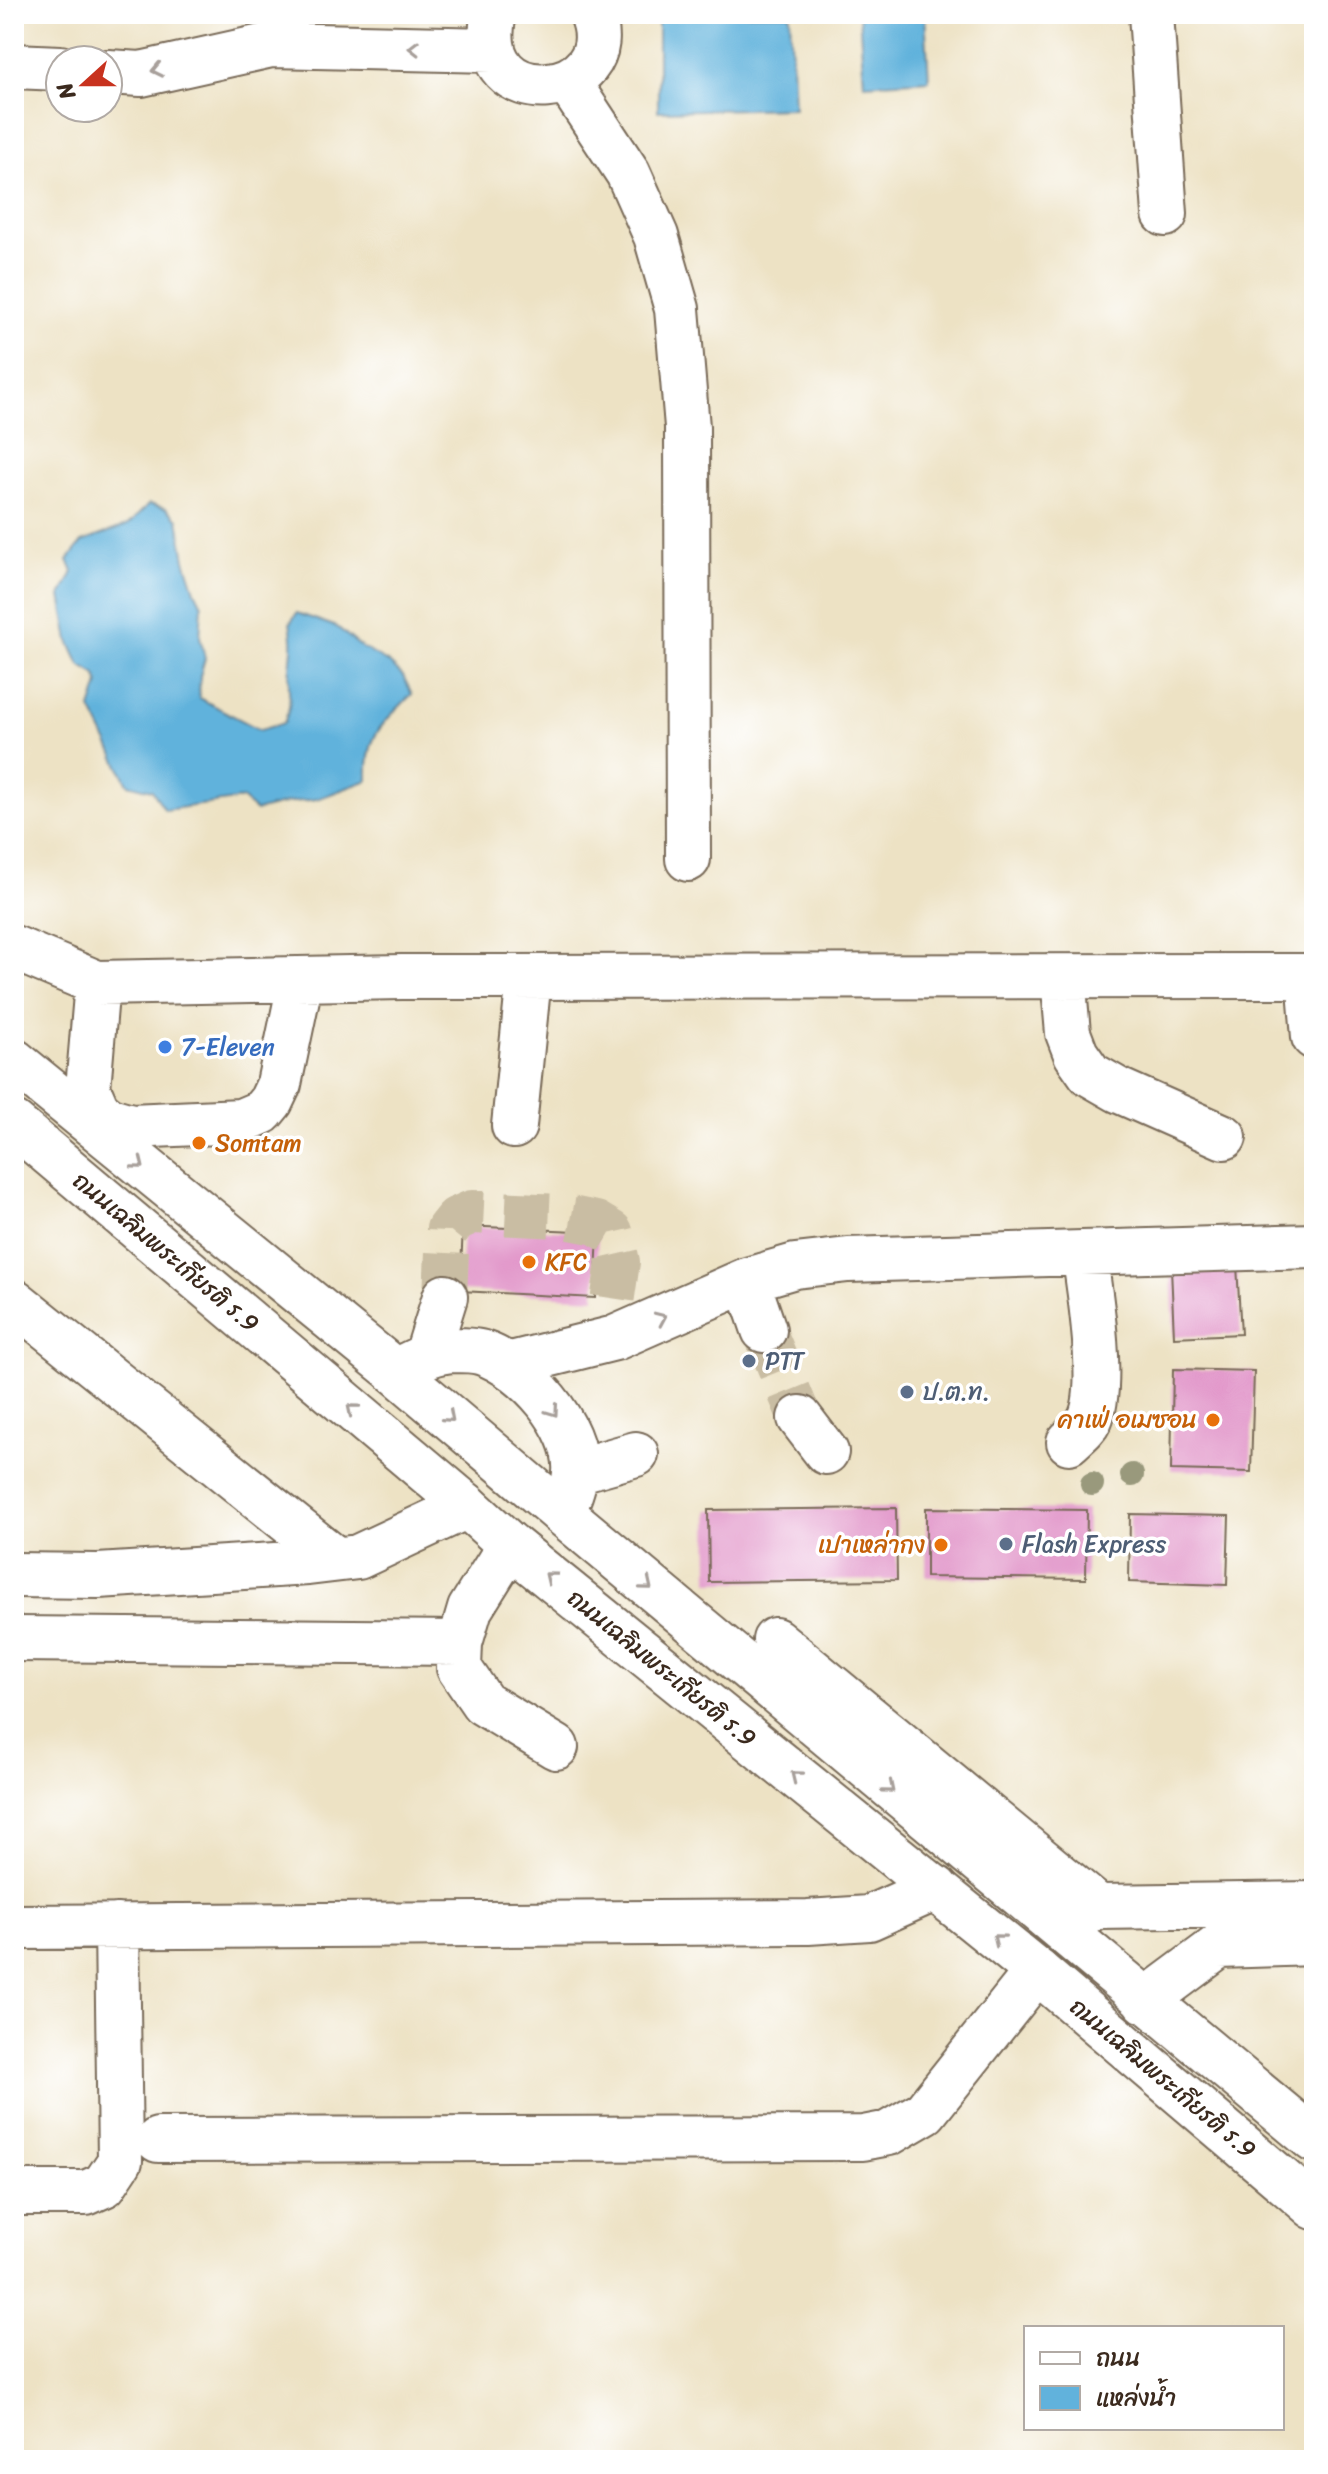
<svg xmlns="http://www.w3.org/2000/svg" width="1328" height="2474" font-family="Sriracha,'Playpen Sans Thai',sans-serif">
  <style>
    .water { fill: #61b2dc; stroke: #4e6e7d; stroke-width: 2 }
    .building { fill: #e298ca }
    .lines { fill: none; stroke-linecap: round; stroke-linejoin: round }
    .minor-tunnel { stroke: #c9bda3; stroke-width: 44; stroke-dasharray: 44 22; stroke-linecap: butt }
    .minor-casing { stroke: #796a58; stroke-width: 48 }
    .major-casing { stroke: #796a58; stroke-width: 48 }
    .minor { stroke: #fff; stroke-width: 44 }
    .major { stroke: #fff; stroke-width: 44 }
    .tree { fill: #99997c }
    .oneway { stroke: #a79f9a }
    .shop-dot { fill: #3f7fe0; stroke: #fff; stroke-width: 3 }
    .food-dot { fill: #e8710a; stroke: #fff; stroke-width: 3 }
    .service-dot { fill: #5c6f8a; stroke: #fff; stroke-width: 3 }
    .labels { text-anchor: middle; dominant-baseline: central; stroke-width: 7; stroke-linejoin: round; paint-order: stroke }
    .shop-label { font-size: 24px; fill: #366cbe; stroke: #fff; text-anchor: start }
    .food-label { font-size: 24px; fill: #c56008; stroke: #fff; text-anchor: start }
    .street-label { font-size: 24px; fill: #3b2a1e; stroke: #fff }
    .service-label { font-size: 24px; fill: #4e5e75; stroke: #fff; text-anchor: start }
  </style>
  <rect width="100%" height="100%" fill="#fff"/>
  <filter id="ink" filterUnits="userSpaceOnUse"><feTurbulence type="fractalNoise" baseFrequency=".0125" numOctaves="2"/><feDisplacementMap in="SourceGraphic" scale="16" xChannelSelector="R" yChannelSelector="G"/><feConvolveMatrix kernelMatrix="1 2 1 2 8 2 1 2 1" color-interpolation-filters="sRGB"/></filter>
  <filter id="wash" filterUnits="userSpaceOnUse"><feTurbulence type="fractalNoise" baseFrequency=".006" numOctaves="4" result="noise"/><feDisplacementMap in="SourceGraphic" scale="32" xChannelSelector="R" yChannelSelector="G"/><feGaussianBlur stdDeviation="1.8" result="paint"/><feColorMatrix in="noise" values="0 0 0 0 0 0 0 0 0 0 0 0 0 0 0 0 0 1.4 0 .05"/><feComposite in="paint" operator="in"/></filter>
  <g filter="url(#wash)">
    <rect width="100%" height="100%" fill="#ede2c4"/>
    <path class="water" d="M658,14H790L794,108L658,111Z
      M859,14H925L929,80L864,84Z
      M149,504L166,508L178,519L185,560L195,591L202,605L200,637L205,658L200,676L199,698L260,730L284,723C293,700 288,701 289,680C290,655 295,650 290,623L297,613L337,627L361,647L389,663L403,676L412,694C382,725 366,733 368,780L317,799L286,803L256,811L242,799L165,810L152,790L128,784L91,709L99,684L96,675L80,665L69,641L61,596L73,572L68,560L82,542L128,525Z"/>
    <g id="blocks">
      <path class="building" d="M463,1226L598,1232L595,1298L460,1291Z
        M1237,1265L1241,1334L1174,1337L1171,1268Z
        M1173,1369L1254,1371L1251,1472L1171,1470Z
        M896,1508L897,1580L709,1582L708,1510Z
        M926,1508L1087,1510L1086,1579L926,1577Z
        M1130,1514L1229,1516L1227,1585L1129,1582Z"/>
    </g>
  </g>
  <g filter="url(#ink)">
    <use href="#blocks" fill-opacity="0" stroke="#796a58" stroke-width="2"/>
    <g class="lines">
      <path class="minor-tunnel" d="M445,1297L448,1229L456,1219L472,1212L561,1216L596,1223L611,1232L618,1262L611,1309
        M764,1330L800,1418"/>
      <g class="minor-casing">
        <path id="minor" d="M494,14C470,119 626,99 592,14
          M1151,14L1165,214
          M14,66L60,68
          M108,72L141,74L271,45L492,50
          M568,82L628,173L656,236L677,309L687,427L688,859
          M14,948L97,983L402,977L1314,976
          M1309,976L1314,1037
          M1063,977L1068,1033L1076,1054L1090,1074L1118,1090L1224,1137
          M97,983L88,1089L97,1110L110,1120L131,1126L241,1121L262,1112L271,1101L279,1084L301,979
          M514,1126L529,977
          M747,1280L764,1330
          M14,1301L335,1559
          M427,1355L445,1297
          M507,1365L615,1338L747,1280L795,1266L848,1260L1314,1246
          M395,1371C414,1362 432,1351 453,1350C462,1350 475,1350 483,1353C525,1367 579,1426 575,1473C574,1487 568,1500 562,1513
          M800,1418L826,1452
          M1069,1442C1076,1435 1086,1428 1090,1419C1105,1385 1090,1292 1084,1253
          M576,1471L636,1454
          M510,1545L470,1609L460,1643L459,1668L483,1703L556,1747
          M14,1575L98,1576L308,1563L358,1557L467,1506
          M14,1639L460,1643
          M775,1640L1098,1907
          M1074,1920L1098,1907L1314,1904
          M14,1927L808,1922L869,1918L936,1888
          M1145,2001L1219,1946L1314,1943
          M158,2140L863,2138L889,2133L925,2112L1037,1971
          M14,2193H86L104,2185L120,2161L117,1926"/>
      </g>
      <g class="major-casing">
        <path id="major" d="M14,1061L395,1371L562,1513L1314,2140
          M14,1124L467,1506L510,1545L1037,1971L1314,2207"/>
      </g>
      <use href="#minor" class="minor"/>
      <use href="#major" class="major"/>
    </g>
    <g class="tree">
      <circle cx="1132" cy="1475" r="12"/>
      <circle cx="1092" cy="1484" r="12"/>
    </g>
    <defs><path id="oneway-chevron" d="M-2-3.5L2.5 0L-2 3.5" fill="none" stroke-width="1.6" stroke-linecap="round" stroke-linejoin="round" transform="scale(2)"/></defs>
    <g class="oneway">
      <use href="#oneway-chevron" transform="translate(414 48) rotate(-179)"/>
      <use href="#oneway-chevron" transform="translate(157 70) rotate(168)"/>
      <use href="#oneway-chevron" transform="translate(139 1164) rotate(39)"/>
      <use href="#oneway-chevron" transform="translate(661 1318) rotate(-24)"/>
      <use href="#oneway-chevron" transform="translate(352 1409) rotate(-140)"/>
      <use href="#oneway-chevron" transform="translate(553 1411) rotate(55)"/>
      <use href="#oneway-chevron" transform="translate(449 1417) rotate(41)"/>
      <use href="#oneway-chevron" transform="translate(550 1577) rotate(-141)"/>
      <use href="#oneway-chevron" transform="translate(647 1585) rotate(40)"/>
      <use href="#oneway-chevron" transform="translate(796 1776) rotate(-141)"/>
      <use href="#oneway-chevron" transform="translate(889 1788) rotate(40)"/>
      <use href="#oneway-chevron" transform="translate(998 1939) rotate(-141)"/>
    </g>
  </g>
  <circle class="shop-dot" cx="165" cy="1047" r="8"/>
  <g class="food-dot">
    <circle cx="199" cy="1143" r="8"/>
    <circle cx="529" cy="1262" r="8"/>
    <circle cx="1213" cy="1420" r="8"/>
    <circle cx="941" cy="1545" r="8"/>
  </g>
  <g class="service-dot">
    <circle cx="749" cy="1361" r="8"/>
    <circle cx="907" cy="1392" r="8"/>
    <circle cx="1006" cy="1544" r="8"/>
  </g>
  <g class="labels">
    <g class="shop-label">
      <text x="181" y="1047">7-Eleven</text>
    </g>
    <g class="food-label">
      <text x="215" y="1143">Somtam</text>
      <text x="545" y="1262">KFC</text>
      <text x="1197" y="1420" text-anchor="end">คาเฟ่ อเมซอน</text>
      <text x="925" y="1545" text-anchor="end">เปาเหล่ากง</text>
    </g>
    <g class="street-label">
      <text transform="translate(166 1252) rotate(40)">ถนนเฉลิมพระเกียรติ ร.9</text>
      <text transform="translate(662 1668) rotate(39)">ถนนเฉลิมพระเกียรติ ร.9</text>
      <text transform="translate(1163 2078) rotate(40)">ถนนเฉลิมพระเกียรติ ร.9</text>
    </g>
    <g class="service-label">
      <text x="765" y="1361">PTT</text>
      <text x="923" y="1392">ป.ต.ท.</text>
      <text x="1022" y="1544">Flash Express</text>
    </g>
  </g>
  <rect width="1328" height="2474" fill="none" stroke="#fff" stroke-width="48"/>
  <rect x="1024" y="2326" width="260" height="104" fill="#ffffff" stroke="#b1aaa5" stroke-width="2"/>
  <rect x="1040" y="2352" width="40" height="12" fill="#ffffff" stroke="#b1aaa5" stroke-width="2"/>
  <text x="1096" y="2366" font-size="24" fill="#3b2a1e">ถนน</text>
  <rect x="1040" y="2386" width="40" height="24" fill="#61b2dc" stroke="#b1aaa5" stroke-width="2"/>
  <text x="1096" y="2406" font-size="24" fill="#3b2a1e">แหล่งน้ำ</text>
  <g transform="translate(84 84) rotate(249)"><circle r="38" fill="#ffffff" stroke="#b1aaa5" stroke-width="2"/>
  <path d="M0-6L14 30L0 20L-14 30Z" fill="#c8321e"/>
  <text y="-12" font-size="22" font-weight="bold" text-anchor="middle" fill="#3b2a1e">N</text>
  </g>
</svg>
